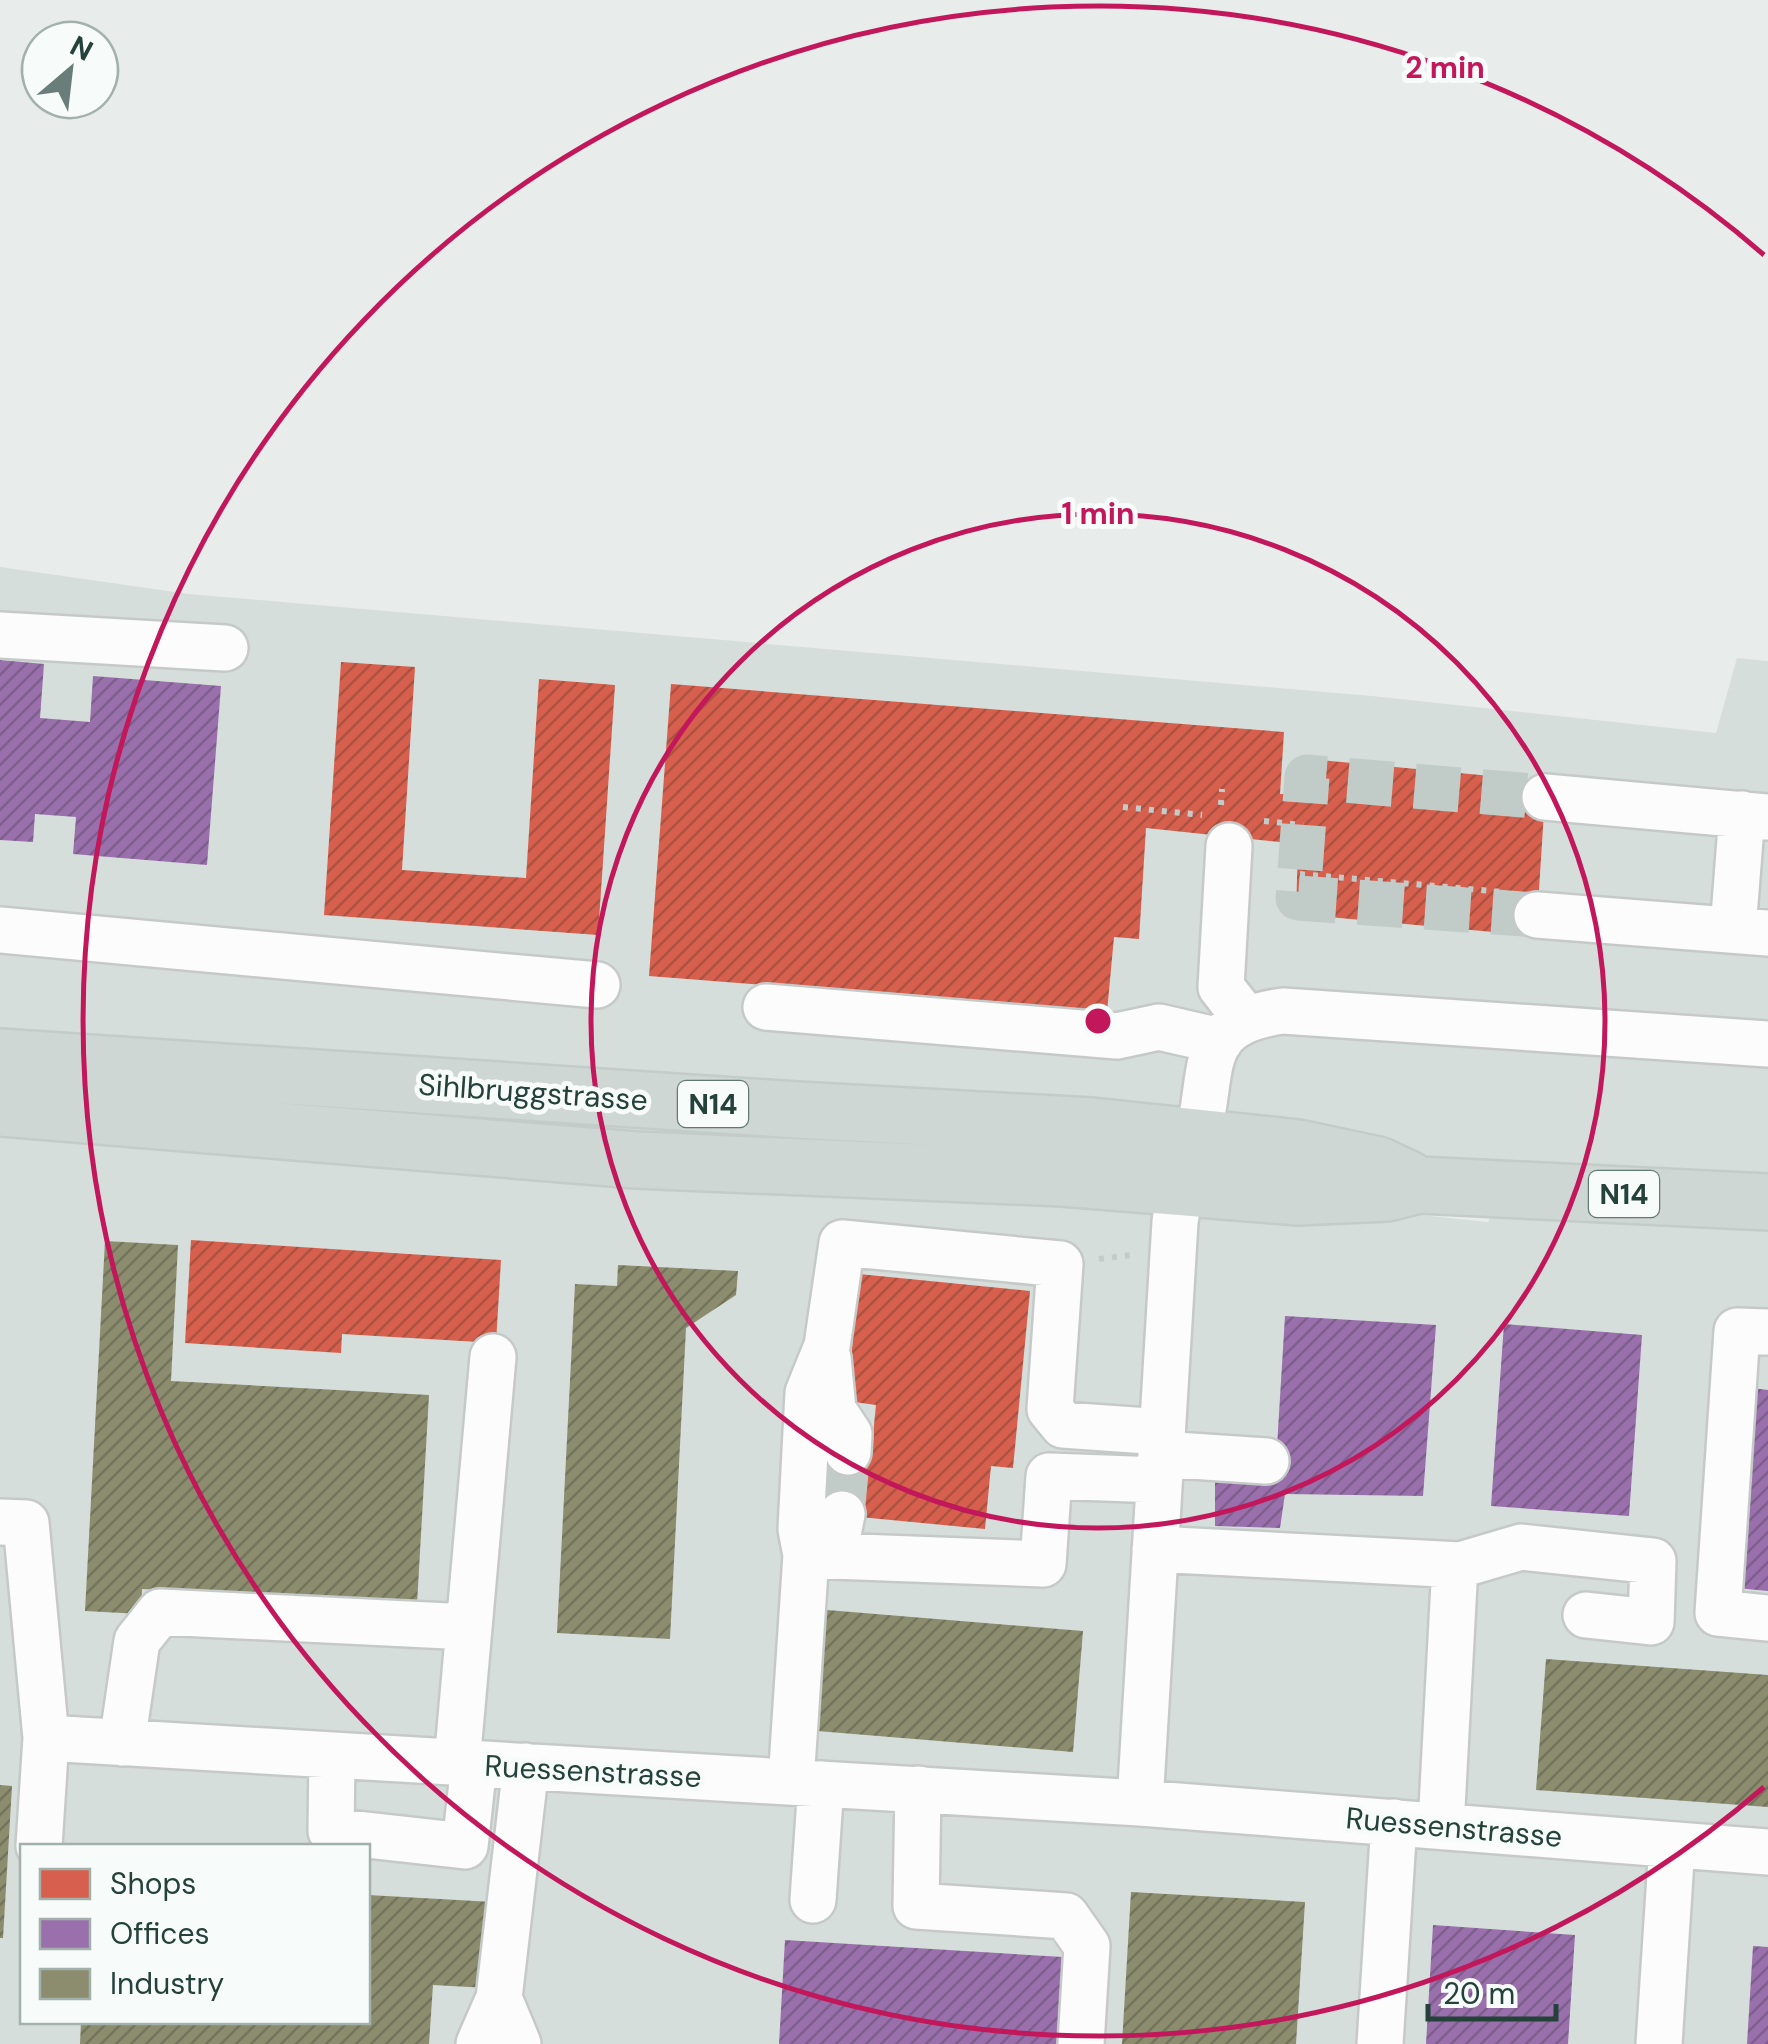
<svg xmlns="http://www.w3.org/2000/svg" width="1768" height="2044" font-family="'DM Sans',sans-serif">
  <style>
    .built { fill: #d6dedb; fill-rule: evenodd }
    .shops { fill: url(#shops-hatch) }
    .offices { fill: url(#offices-hatch) }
    .industry { fill: url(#industry-hatch) }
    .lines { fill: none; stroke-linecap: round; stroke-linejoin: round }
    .minor-tunnel { stroke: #c1cbc8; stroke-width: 45; stroke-dasharray: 45 22; stroke-linecap: butt }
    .minor-casing { stroke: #c5cac8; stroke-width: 50 }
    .major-casing { stroke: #c3ccc9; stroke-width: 60 }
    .path { stroke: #c3ccca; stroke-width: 6; stroke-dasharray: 5 8; stroke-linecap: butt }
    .minor { stroke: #fcfcfc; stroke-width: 45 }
    .major { stroke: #cfd7d5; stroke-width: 55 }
    .ring { fill: none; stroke: #c2185b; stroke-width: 5 }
    .labels { text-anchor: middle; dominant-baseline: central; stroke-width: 10; stroke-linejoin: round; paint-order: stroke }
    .shield { fill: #f7fbf9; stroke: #637a73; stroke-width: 2.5 }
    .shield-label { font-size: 28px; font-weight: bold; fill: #24423a }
    .street-label { font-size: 30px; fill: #24423a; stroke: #f7fbf9 }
    .centre { fill: #c2185b; stroke: #f7fbf9; stroke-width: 5 }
    .ring-label { font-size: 30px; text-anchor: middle; font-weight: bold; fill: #c2185b; stroke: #f7fbf9; stroke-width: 10; stroke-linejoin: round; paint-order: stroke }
  </style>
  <defs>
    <pattern id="shops-hatch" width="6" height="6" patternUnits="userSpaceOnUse" patternTransform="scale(2.5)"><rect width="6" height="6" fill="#d6604d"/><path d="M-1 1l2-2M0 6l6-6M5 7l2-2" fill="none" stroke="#ad5141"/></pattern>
    <pattern id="offices-hatch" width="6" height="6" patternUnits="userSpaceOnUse" patternTransform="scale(2.5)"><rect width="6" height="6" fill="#9970ab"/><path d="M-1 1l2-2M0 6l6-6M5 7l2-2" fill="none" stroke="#7d5e8c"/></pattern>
    <pattern id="industry-hatch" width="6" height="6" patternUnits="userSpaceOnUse" patternTransform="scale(2.5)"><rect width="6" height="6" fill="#8c8c6e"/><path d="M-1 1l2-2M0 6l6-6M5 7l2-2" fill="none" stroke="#72745b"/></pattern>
  </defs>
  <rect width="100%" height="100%" fill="#e8edeb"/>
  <path class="built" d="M0,567L189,594L1372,696L1716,733L1737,658L1768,661V2044H0ZM1133,1185L1488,1188L1489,1221L1488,1222ZM22,1846H368V2022H22Z"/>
  <path class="shops" d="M341,662L415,667L402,870L526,878L539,679L615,685L598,935L324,915Z
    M671,684L1284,732L1280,794L1311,795L1309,759L1546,781L1536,936L1296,914L1298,844L1146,828L1139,939L1114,937L1107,1012L649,976Z
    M191,1240L501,1260L496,1343L342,1334L341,1353L185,1343Z
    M859,1274L1030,1291L1013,1468L991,1466L985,1529L818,1513L824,1450L871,1455L876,1405L847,1401Z"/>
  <path class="offices" d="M0,660L44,664L40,718L90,722L93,676L221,686L207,865L73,854L76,817L35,814L33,842L0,840Z
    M1285,1316L1436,1325L1423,1496L1285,1494L1280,1528L1215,1526V1477L1275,1479Z
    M1504,1324L1642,1335L1629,1516L1491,1506Z
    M1752,1388L1768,1390V1591L1736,1588Z
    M1433,1925L1575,1935L1568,2044H1426Z
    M785,1940L1063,1957L1058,2044H779Z
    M1753,1946L1768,1947V2044H1747Z"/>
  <path class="industry" d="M105,1241L178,1245L171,1381L429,1395L417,1604L142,1589L141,1614L85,1611Z
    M618,1265L738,1271L736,1295L686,1328L670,1639L557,1633L575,1284L617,1286Z
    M815,1609L1083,1631L1073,1752L805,1730Z
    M1546,1659L1768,1675V1807L1536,1790Z
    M0,1785L12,1786L3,1938H0Z
    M1131,1892L1305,1902L1296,2044H1122Z
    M368,1895L493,1902L488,1988L433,1985L429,2044H80L81,2022H368Z"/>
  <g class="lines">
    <path class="minor-tunnel" d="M1537,915L1298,898L1307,777L1545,797
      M842,1514L848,1452"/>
    <g class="minor-casing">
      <path id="minor" d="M0,635L225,648
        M1545,797L1768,817
        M1229,846L1221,987L1246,1019
        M1537,915L1768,933
        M1733,929L1742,814
        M0,930L597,985
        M766,1007L1117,1036L1159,1027L1220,1041
        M1768,1332L1737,1331L1718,1613L1768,1618
        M828,1358L833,1410L849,1434L848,1452
        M1161,1454L1266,1461
        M842,1514L837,1539L806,1555L801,1529L808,1393L827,1346L842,1243L1060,1264L1050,1409L1063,1425L1162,1432
        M0,1522L26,1523L46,1738L39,1846
        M1155,1549L1460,1565L1521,1547L1653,1561L1651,1622L1586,1615
        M46,1738L1140,1803L1768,1852
        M122,1743L137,1641L160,1612L469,1627
        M332,1756L331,1831L465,1846L474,1764
        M457,1763L493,1357
        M791,1782L806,1555L1043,1564L1049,1476L1159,1480
        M918,1789L916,1906L1066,1916L1087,1946L1081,2044
        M1140,1803L1175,1222C1179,1188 1188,1170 1197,1138C1216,1072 1192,1023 1283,1011L1768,1044
        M1441,1826L1455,1565
        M813,1900L821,1784
        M499,1998L518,2044
        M479,2044L499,1998L526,1766
        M1380,2044L1394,1822
        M1659,2044L1672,1845"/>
    </g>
    <g class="major-casing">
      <path id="major" d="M0,1057L797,1110L1092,1126L1298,1148L1378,1165L1408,1179
        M0,1108L636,1160L1062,1178L1298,1197L1387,1193L1419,1185L1768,1202"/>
    </g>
    <path class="path" d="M1221,805L1222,789
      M1123,807L1202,815
      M1264,821L1303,825
      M1300,874L1503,892
      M1099,1259L1131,1255"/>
    <use href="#minor" class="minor"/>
    <use href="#major" class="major"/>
  </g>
  <g class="ring">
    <circle cx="1098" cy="1021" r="507"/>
    <path d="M1764 1787A1015 1015 0 1 1 1764 255"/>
  </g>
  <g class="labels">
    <g class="shield">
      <rect x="678" y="1081" width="70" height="46" rx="8"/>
      <rect x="1589" y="1171" width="70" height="46" rx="8"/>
    </g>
    <g class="shield-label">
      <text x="713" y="1104">N14</text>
      <text x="1624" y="1194">N14</text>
    </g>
    <g class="street-label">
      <text transform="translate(533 1092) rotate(4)">Sihlbruggstrasse</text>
      <text transform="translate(593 1771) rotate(3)">Ruessenstrasse</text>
      <text transform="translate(1454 1827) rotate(5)">Ruessenstrasse</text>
    </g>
  </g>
  <circle cx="1098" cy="1021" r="15" class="centre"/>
  <g class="ring-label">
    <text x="1445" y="78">2 min</text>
    <text x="1098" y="524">1 min</text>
  </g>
  <rect x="20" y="1844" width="350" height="180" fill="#f7fbf9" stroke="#a3b1ad" stroke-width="2.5"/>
  <rect x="40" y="1869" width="50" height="30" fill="#d6604d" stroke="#a3b1ad" stroke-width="2.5"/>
  <text x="110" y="1894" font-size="30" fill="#24423a">Shops</text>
  <rect x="40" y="1919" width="50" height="30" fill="#9970ab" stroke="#a3b1ad" stroke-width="2.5"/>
  <text x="110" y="1944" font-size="30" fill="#24423a">Offices</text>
  <rect x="40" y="1969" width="50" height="30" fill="#8c8c6e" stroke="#a3b1ad" stroke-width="2.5"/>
  <text x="110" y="1994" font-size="30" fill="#24423a">Industry</text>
  <g transform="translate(70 70) rotate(28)"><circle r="48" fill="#f7fbf9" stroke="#a3b1ad" stroke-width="2.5"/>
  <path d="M0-8L18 38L0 25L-18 38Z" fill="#697e78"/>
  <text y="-15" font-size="28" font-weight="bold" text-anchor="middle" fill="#24423a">N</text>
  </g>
  <path d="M1428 2004v15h128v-15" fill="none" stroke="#24423a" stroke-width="5"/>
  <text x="1443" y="2004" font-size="30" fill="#24423a" stroke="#f7fbf9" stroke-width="8" paint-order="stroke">20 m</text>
</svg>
